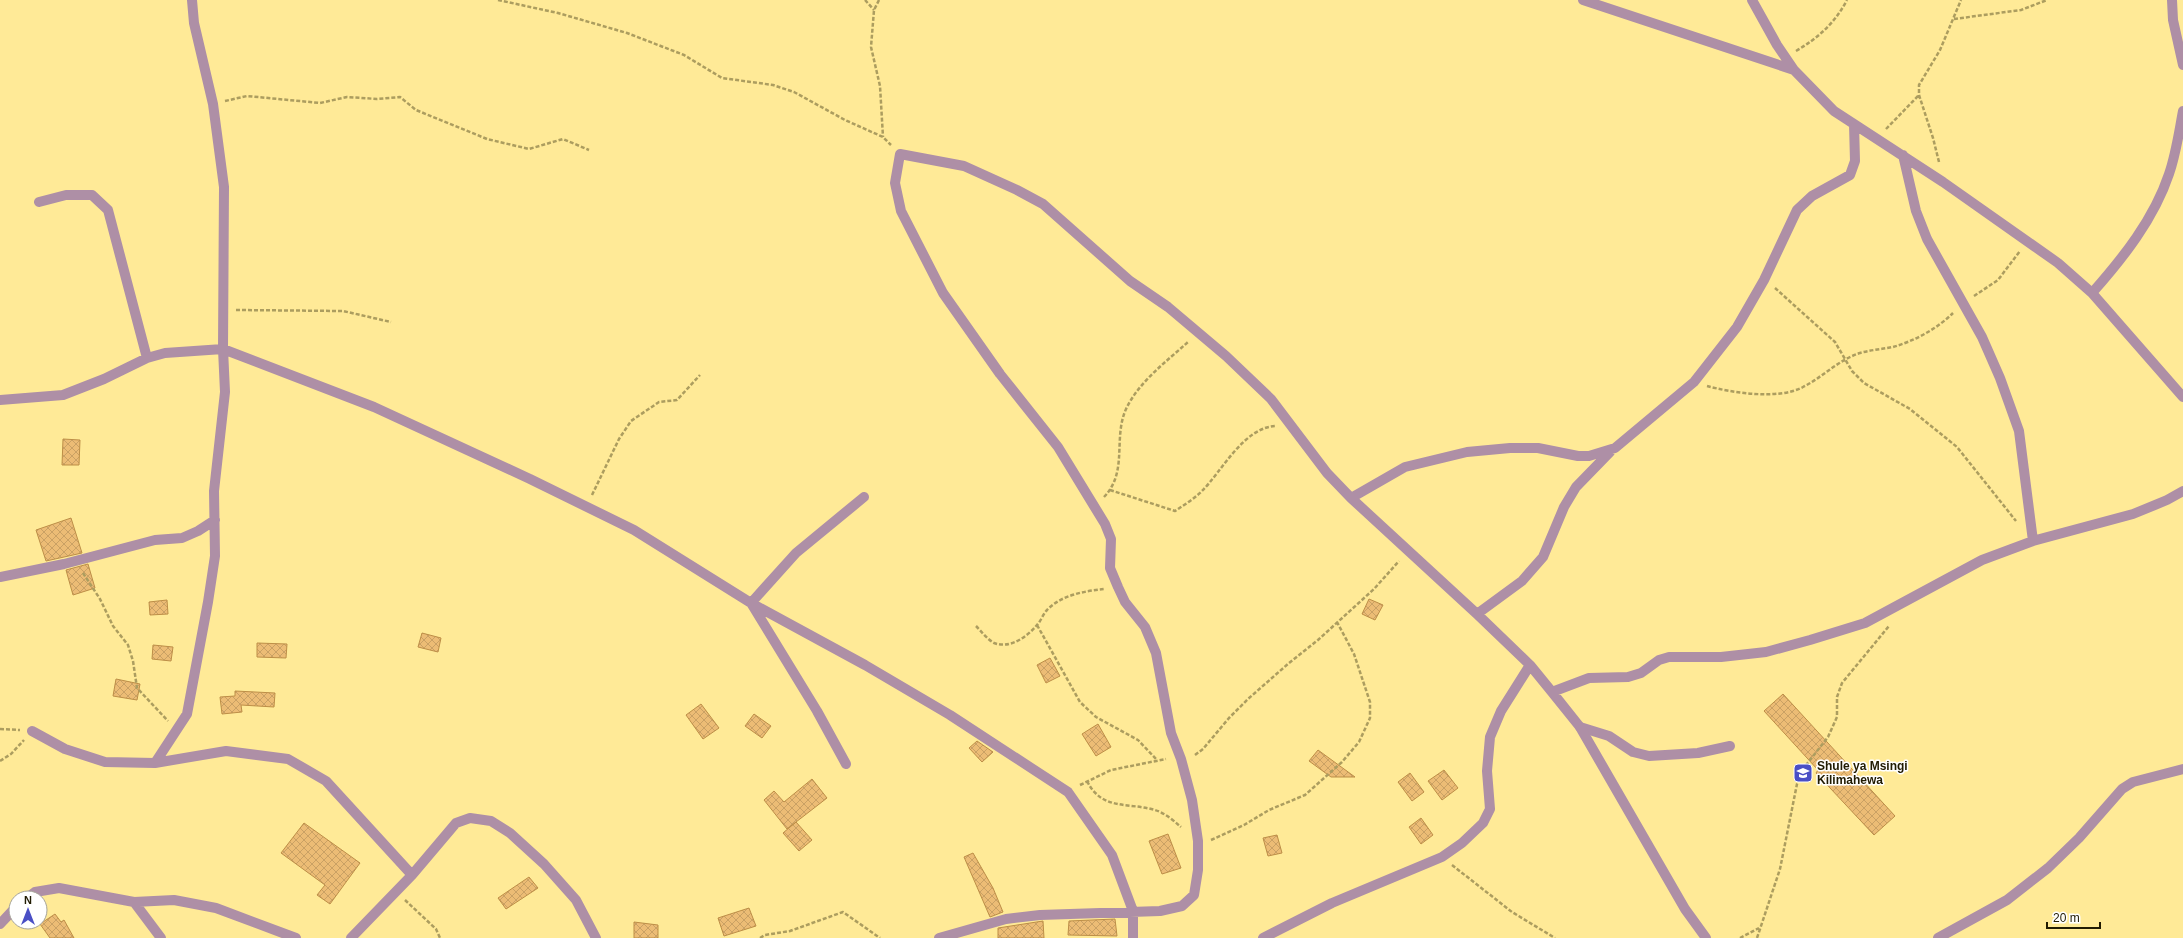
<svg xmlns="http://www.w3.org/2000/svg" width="2183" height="938" font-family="Helvetica,sans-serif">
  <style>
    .building { fill: url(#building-cross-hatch); stroke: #bd8e47 }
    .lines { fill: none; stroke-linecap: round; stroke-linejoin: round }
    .path { stroke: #ac9d5f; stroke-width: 2.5; stroke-dasharray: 4 2; stroke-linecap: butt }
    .lane { stroke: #ae8fa6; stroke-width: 10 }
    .street { stroke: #ae8fa6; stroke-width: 10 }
    .labels { text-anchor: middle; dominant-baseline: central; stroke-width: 3; stroke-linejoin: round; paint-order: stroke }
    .poi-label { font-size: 12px; font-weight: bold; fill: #211b02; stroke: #fff; text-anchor: start }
  </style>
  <defs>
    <pattern id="building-cross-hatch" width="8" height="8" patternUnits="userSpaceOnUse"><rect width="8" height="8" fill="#ecbc75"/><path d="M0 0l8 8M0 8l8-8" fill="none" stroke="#caa164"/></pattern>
  </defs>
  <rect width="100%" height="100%" fill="#ffea97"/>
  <path class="building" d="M63,439L80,440L79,465H62Z
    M71,518L82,553L46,561L36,530Z
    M88,564L95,588L73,595L66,570Z
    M1369,599L1383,605L1375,620L1362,614Z
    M167,600L168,614L150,615L149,602Z
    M422,633L441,638L438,652L418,647Z
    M257,643L287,644L286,658L257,657Z
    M153,645L173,647L171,661L152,659Z
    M1050,658L1060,676L1046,683L1037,665Z
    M116,679L140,684L137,700L113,696Z
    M235,691L275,693L274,707L241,705L242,712L222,714L220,697L235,696Z
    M1783,694L1895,816L1874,835L1816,773L1818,770L1764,711Z
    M701,704L719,728L703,739L686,715Z
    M754,714L771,726L762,738L745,726Z
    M1098,724L1111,747L1096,756L1082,734Z
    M977,741L993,752L982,762L969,748Z
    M1318,750L1355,777H1331L1309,761Z
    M1444,770L1458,788L1442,800L1428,781Z
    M1410,773L1424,792L1412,801L1398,782Z
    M812,779L827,798L787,829L764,800L774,791L784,802Z
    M1421,818L1433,835L1421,844L1409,827Z
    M796,822L812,840L799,851L783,833Z
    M304,823L360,863L330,904L317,895L325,885L281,853Z
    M1168,834L1181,868L1162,874L1149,841Z
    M1277,835L1282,853L1268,856L1263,838Z
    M973,853L993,888L1003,912L990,917L964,857Z
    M529,877L538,888L506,909L498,898Z
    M749,908L756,926L724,936L718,918Z
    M55,914L61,922L64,920L74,938H50L40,924Z
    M1115,919L1117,936L1068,935L1069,921Z
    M1043,921L1044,938H998V928Z
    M634,922L658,925V938H634Z"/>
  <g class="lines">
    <path class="path" d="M498,0L558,13L627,33L684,55L722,78L773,85L794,92L845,120L883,137L891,145
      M865,0L874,10
      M879,0L874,10L871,47L880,86L883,137
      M1954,19L2021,10L2047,0
      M1796,51C1818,38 1835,23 1847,0
      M225,101L247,96L320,103L347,97L377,99L400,97L416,110L487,139L529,149L563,139L589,150
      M1886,129L1919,95
      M1939,162L1933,138L1919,95V85L1940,50L1961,0
      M1775,288L1835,342L1852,371L1864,383L1910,409L1957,447L2016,521
      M1974,296L1998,280L2020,251
      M236,310L343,311L391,322
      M1707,386C1733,393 1779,400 1803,387C1823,377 1838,360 1860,353C1871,350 1882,349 1893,347C1914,341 1937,329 1953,313
      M1110,490L1175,511C1184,505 1194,499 1202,491C1222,471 1244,427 1276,426
      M592,495L619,439L631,421L659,402L677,400L700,375
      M1104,497C1129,471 1112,437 1127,407C1140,381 1167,361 1188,342
      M83,573L100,599L113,626L128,645L133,661L137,688L168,721
      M1037,625L1080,702L1096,717L1138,740L1157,760
      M976,626C981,631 988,640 994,643C1010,649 1027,637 1037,625C1041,621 1043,614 1047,610C1061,595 1085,591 1104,589
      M0,729L20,730
      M1195,755L1203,749L1229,718L1248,699L1289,663L1318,640L1374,589L1399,561
      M0,761L11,754L24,740
      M1087,781C1102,811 1128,802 1155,810C1165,813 1174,821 1181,827
      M1080,785L1111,770L1166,759
      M1211,840L1244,825L1269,810L1305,795L1342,762L1359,742L1370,718V702L1354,654L1337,622
      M1452,865L1512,912L1555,938
      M405,900L436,929L440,938
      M760,938L765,935L790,931L843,912L880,938
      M1740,938L1759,928
      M1757,938L1780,869L1797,784L1803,769L1828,737L1837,717V697L1842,683L1889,626"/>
    <path class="lane" d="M1580,727L1609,736L1633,752L1649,756L1698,753L1730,746"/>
    <path class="street" d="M1583,0L1794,70
      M1752,0L1777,45L1794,70L1834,111L1943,182L2058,263L2092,293L2183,397
      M2172,0L2173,20L2183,65
      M1903,155L1916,211L1927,239L1982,337L2000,378L2019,431L2033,541
      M39,202L66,195H92L108,210L147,358
      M2092,293C2123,258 2154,219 2169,174C2176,154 2179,132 2183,111
      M0,400L63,395L104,379L147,358L165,353L223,349L374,407L530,479L634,530L751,603L865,665L950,715L1068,792L1112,855L1133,911V938
      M1351,498L1405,467L1467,452L1510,448H1538L1578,456H1589L1615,448L1694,382L1737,327L1764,280L1797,210L1812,196L1850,175L1855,161L1854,124
      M0,577L64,564L155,540L182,538L198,531L215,520
      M1477,614L1522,581L1543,557L1564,507L1576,487L1610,452
      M1552,692L1589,678L1628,677L1641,673L1659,660L1669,657H1721L1766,652L1810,640L1865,623L1982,560L2033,541L2133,514L2167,500L2183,491
      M32,731L65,749L105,762L155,763L226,751L288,759L326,781L412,875
      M155,763L187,714L208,602L215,556L214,491L225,392L223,349L224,187L213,104L194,23L192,0
      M846,764L817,711L751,603L796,553L864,497
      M27,898L35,892L59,888L134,902L174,900L216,908L296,938
      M134,902L161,938
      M0,924L16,907
      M351,938L412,875L456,823L470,818L491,821L510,833L544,864L576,900L596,938
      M939,938L1006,919L1040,915L1160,911L1182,906L1194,895L1198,870V841L1192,800L1181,759L1171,733L1156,653L1145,627L1125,602L1118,587L1110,568L1111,539L1105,524L1058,447L1000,374L943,293L901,211L895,183L900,154L964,166L1017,190L1043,204L1130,281L1168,307L1226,356L1271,399L1327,473L1351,498L1477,614L1530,665L1552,692L1580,727L1685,909L1706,938
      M1263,938L1332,903L1442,857L1462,843L1483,823L1490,809L1487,771L1490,737L1501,711L1530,665
      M1938,938L2007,900L2048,868L2079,838L2122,789L2133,782L2183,769"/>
  </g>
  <defs>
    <g id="school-square" transform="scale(1)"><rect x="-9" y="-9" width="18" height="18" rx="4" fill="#4a4fc5" stroke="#fff"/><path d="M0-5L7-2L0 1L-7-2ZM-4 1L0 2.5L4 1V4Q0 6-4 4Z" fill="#fff"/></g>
  </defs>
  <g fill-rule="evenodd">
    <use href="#school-square" x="1803" y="773"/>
  </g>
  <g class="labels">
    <g class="poi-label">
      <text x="1817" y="766">Shule ya Msingi<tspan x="1817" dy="14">Kilimahewa</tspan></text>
    </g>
  </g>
  <g transform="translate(28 910)"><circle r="19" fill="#ffffff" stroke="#a6a49a"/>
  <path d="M0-3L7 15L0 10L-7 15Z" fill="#4a4fc5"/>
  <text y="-6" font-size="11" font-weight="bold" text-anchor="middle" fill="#211b02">N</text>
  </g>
  <path d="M2047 922v6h53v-6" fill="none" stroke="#211b02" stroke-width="2"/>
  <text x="2053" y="922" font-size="12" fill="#211b02" stroke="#ffffff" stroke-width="3" paint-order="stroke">20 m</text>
</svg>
